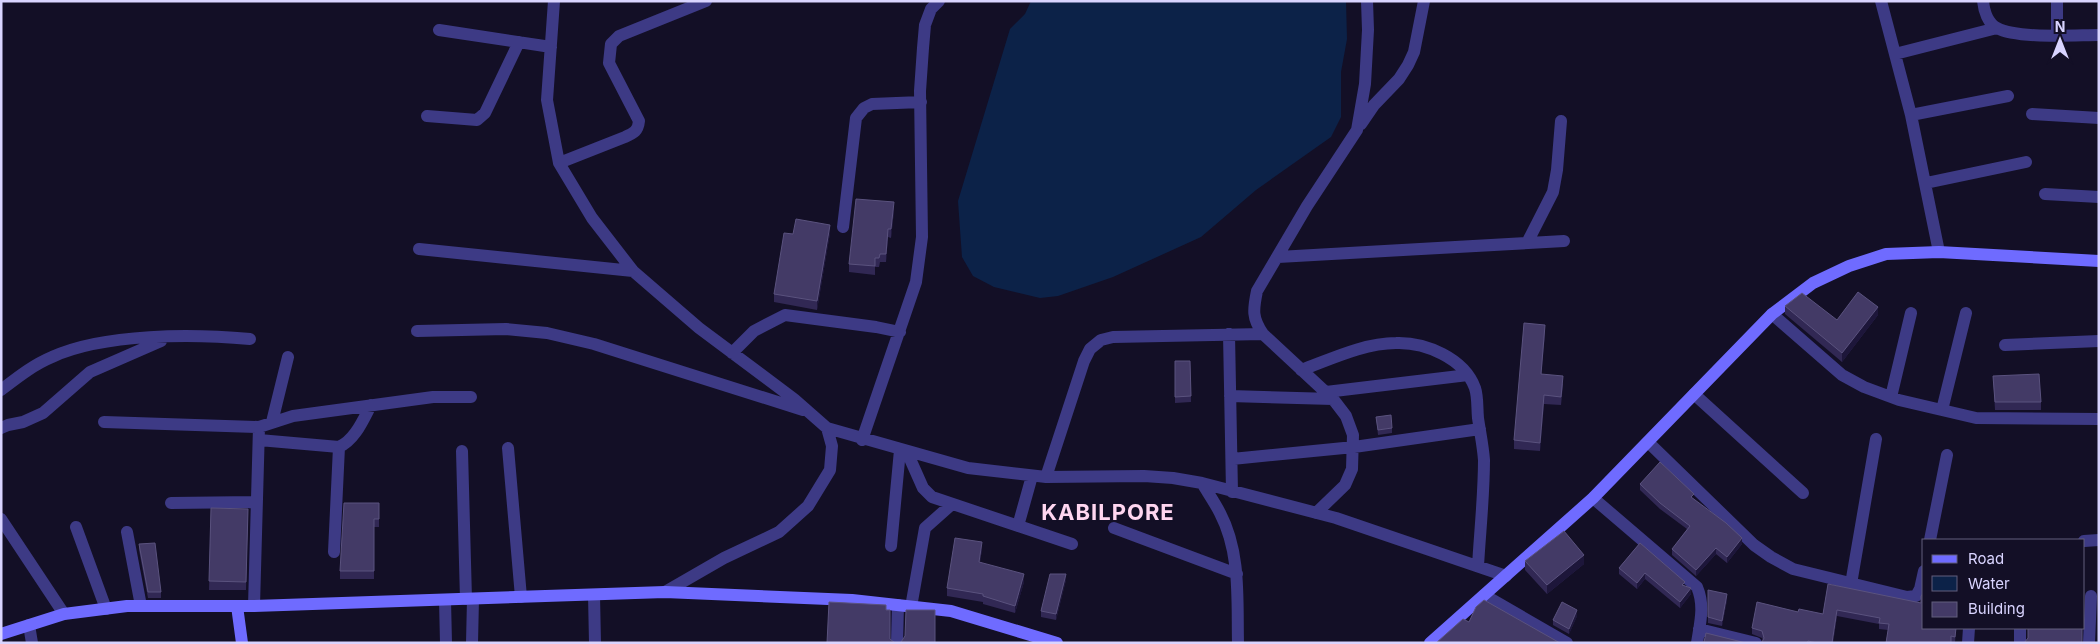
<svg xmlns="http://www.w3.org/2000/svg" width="2100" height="644" font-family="Inter,sans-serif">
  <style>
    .water { fill: #0c2248 }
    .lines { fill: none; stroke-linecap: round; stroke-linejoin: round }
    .street { stroke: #3d3a85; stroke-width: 12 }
    .secondary { stroke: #6f6bff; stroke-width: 12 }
    .wall { fill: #312854 }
    .shaded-wall { fill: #1d163a }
    .building { fill: #433a66; stroke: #5a527e }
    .labels { text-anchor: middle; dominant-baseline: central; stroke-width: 4; stroke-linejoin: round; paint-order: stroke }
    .district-label { font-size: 22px; font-weight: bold; letter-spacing: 1px; fill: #ffd6f0; stroke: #130f26 }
  </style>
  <rect width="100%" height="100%" fill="#130f26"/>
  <path class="water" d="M1031,1H1346L1347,39L1341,72V117L1331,137L1256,190L1201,237L1113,277L1058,296L1040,298L994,287L973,276L962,257L958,201L1010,29L1025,14Z"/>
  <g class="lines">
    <path class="street" d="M554,1L547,100L559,163L592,218L633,271L699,328L794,399L827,428L832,446L830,470L808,506L779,532L724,558L665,592
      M1881,1L1911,115L1939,252
      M1983,1C1984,11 1988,23 1997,28C2017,39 2075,35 2099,35
      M2057,1V35
      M439,30L551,47
      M1895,54L1997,28
      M2032,114L2099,118
      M1911,115L2008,96
      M427,116L477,120L485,113L519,42
      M1361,124L1374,105L1399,79L1408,65L1414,52L1424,1
      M559,163L625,137C634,133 638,131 639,121L609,63L611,44L619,36L706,1
      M1926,183L2026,162
      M2045,194L2099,197
      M843,227L856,118L864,108L872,104L921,102
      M1527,243L1553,192L1557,170L1561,121
      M419,249L633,271
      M1278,257L1564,241
      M1772,314L1842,375L1864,387L1899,400L1976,418L2099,419
      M417,331L506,329L547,333L594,344L803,410
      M1229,334L1232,492
      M2005,345L2099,341
      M732,353L754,331L785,315L876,327L900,332
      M1301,370C1331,359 1364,343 1396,343C1425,342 1464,358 1475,388C1478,397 1477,408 1478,418C1480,432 1483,446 1484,460C1484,495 1480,531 1478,566
      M1,390C18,377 33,365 52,357C104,333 194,334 250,339
      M1326,392L1468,375
      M1694,394L1803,493
      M1230,396L1333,399
      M1891,397L1911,313
      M1942,410L1966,313
      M104,422L259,427L293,416L433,397H471
      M272,422L288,357
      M1,428L8,425L23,422L43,413L90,372L161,341
      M827,428L968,468L1046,477L1144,476L1173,478L1202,483L1336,518L1506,576
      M259,440L339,447C355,440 363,420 371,405
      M862,440L916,282L922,237L920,91L923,48L925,25L931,9L939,1
      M1648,442L1754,545L1771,557L1793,569L1907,597L1916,596L1920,589L1924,571
      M508,448L521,597
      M462,451L466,599
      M907,452L923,488L932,497L1072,544
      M1232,459L1354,447L1480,429
      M1046,477L1084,361L1090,349L1101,340L1113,337L1263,334
      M1202,483C1208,493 1215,503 1220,513C1241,553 1237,600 1238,643
      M1593,498L1697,587C1705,606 1700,623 1697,643
      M171,503L257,502
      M1316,513L1345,485L1352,469L1353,435L1346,416L1333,399L1263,334C1252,318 1253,310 1257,291L1307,206L1357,130L1365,84L1368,30L1367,1
      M1,519L64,614
      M1018,526L1032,476
      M76,527L106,609
      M1114,528L1237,574
      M127,532L141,606
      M1930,540L1947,455
      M2084,541L2099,540
      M891,546L900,450
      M334,552L339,447
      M1851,584L1876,439
      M594,595L595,643
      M1484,595L1567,643
      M445,600L446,643
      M254,606L259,427
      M911,607L925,528L952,504
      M29,625L32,643
      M2020,628V643
      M1699,629L1756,643
      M472,643L473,599
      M897,643L898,605
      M1968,643L1969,628
      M2089,643L2091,596"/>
    <path class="secondary" d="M237,606L242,643
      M1,634L64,614L127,606H254L665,592L852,600L951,611L1057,643
      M1430,643L1593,498L1772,314L1813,283L1849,266L1886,254L1939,252L2099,261"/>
  </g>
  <path class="wall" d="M894,211L891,238L888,237L886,262H880L879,267H875V275L849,272V264Z
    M830,233L817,310L774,302V294L793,234Z
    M1785,306L1837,320L1878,315L1842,362L1785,314Z
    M1545,334L1541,374L1563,384L1561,405L1544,404L1540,451L1514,449V440Z
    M1175,361H1190L1191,402L1175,403Z
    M1993,376L2041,402V410H1995Z
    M1376,417L1392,428V433L1378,435Z
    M1640,484L1694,499L1742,544L1727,563L1716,554L1696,576L1672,555V549L1687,529L1660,509L1640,490Z
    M379,503V527H374V579H340V571Z
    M211,508L248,509L246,590H209Z
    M1640,543L1685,586L1691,594L1680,608L1645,579L1637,589L1619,574V568Z
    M139,544L161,592V598H148L139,550Z
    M982,549L980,562L1024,582L1015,613L983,604V602L947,596V588Z
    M1525,561L1584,564L1547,594L1525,570Z
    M1066,580L1056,620L1041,617V611Z
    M1828,584L1924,628H1956L1955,643H1886L1888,630L1879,629V624L1837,616L1833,643H1760L1762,642L1763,641L1762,638L1752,634V628L1798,612L1823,614Z
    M1708,590L1727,600L1722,626L1708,623Z
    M1577,616L1569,634L1553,625V620Z"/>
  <path class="shaded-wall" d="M894,202V211L891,238V229Z
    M830,225V233L817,310V301Z
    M888,229V237L886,262V254Z
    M1878,307V315L1842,362V353Z
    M1545,325V334L1541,383V374Z
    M1544,395V404L1540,451V443Z
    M1742,538V544L1727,563V557Z
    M982,542V549L979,569V562Z
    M1716,548V554L1696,576V570Z
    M1584,555V564L1547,594V585Z
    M1645,573V579L1637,589V583Z
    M1024,574V582L1015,613V606Z
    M1066,574V580L1056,620V614Z
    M1691,588V594L1680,608V602Z
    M1727,594V600L1722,626V621Z
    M1577,610V616L1569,634V629Z
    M1837,610V616L1833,643H1832Z"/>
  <path class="building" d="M856,199L894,202L891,229H888L886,254H880L879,258H875V266L849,264Z
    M796,219L830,225L817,301L774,294L784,233L793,234Z
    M1858,292L1878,307L1842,353L1785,306L1802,293L1837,320Z
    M1524,323L1545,325L1541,374L1563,376L1561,397L1544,395L1540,443L1514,440Z
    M1175,361H1190L1191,396L1175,397Z
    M2039,374L2041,402H1995L1993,376Z
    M1391,415L1392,428L1378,430L1376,417Z
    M1660,462L1694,494L1691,497L1726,523L1742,538L1727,557L1716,548L1696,570L1672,549L1690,526L1660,503L1640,484Z
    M344,503H379V519H374V571H340Z
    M211,508L248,509L246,582L209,581Z
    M1564,531L1584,555L1547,585L1525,561Z
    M955,538L982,542L979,562L1024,574L1015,606L983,596V594L947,588Z
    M155,543L161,592H148L139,544Z
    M1640,543L1685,582L1682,585L1691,588L1680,602L1645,573L1637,583L1619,568Z
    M1050,574H1066L1056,614L1041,611Z
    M1828,584L1921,603V596L1924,592V628H1956L1955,637L1951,636V643H1886L1889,624L1879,623L1880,618L1837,610L1832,643H1817L1808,641L1807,643H1760L1762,642L1764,638L1762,631L1752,628L1757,602L1798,612L1799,609L1823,614Z
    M1708,590L1727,594L1722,621L1708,617Z
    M1484,600L1560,643H1436L1463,619L1469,622L1476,607Z
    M829,602L886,605V610H890V639L895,643H827Z
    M1562,602L1577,610L1569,629L1553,620Z
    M906,610H935V643H900L901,642L905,636Z
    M2028,628H2082V643H2024L2028,638Z
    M1706,633L1746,643H1701L1704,642Z"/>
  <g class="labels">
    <g class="district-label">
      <text x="1108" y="512">KABILPORE</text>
    </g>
  </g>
  <rect width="2100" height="644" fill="none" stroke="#d9d4ff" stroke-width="5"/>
  <rect x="1922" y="539" width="162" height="90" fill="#130f26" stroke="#625e7d"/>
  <rect x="1932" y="555" width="25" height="8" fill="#6f6bff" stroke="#625e7d"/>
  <text x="1968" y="564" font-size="15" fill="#d9d4ff">Road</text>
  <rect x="1932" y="576" width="25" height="15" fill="#0c2248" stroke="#625e7d"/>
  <text x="1968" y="589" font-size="15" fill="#d9d4ff">Water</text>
  <rect x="1932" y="602" width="25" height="15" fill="#433a66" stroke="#625e7d"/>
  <text x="1968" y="614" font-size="15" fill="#d9d4ff">Building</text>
  <g transform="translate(2060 40)" stroke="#130f26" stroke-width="4" paint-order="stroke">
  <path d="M0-4L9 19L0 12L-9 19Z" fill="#d9d4ff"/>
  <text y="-8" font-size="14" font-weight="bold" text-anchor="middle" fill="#d9d4ff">N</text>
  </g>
</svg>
